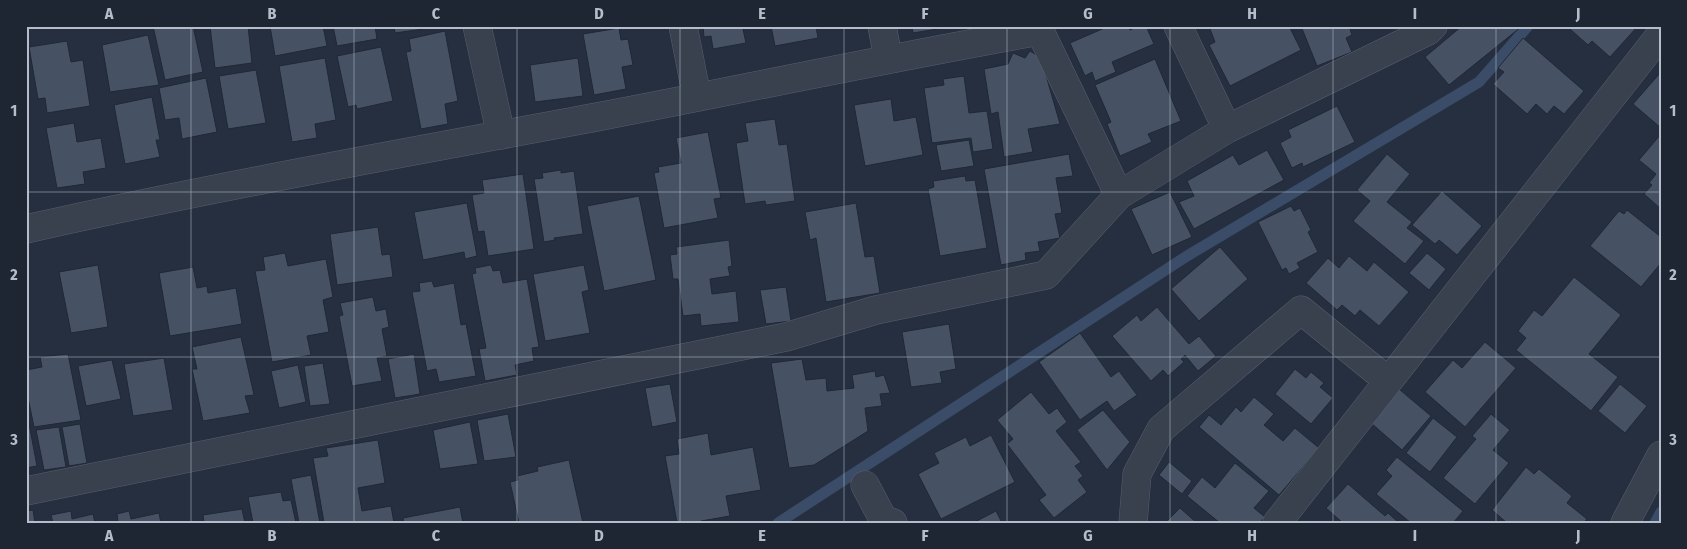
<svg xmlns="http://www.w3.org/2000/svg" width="1687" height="549" font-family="'Fira Sans Condensed',sans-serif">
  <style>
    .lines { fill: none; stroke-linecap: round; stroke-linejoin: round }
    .stream { stroke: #3a4c68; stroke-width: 11 }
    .building { fill: #465163; stroke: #202836 }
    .minor-casing { stroke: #575f6d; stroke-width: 29 }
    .minor { stroke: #39414f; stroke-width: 28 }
    .grid { fill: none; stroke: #b5bdca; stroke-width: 1; stroke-opacity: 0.55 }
    .neatline { fill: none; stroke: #b5bdca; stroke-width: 2 }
    .grid-label { font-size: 16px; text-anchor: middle; font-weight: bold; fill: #b5bdca }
  </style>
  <rect width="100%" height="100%" fill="#252f3f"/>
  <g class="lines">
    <path class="stream" d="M778,523L1187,256L1479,82L1528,26
      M1655,523L1661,512"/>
  </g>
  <path class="building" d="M153,26H193L203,72L165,80Z
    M210,26H248L252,63L215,68Z
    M270,26H323L327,46L275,56Z
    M333,26H375L377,39L337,46Z
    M394,26H438V27L395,33Z
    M703,26H754V27L743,29L746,43L713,49L711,36L704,37Z
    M771,26H816L818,38L775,46Z
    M912,26H956L913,33Z
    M1109,26H1128L1130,30L1138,26H1146L1154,44L1112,62L1116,72L1095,81L1092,72L1085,76L1070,43Z
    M1216,26H1289L1301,50L1230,86L1209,45L1215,42L1210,29Z
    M1301,26H1349L1352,35L1346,38L1352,52L1317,66Z
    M1462,26L1521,27L1449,85L1425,57Z
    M1573,26H1638L1610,57L1592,41L1588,45L1570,29Z
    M619,28L621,40L628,39L633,65L622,67L626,89L594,95L583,34Z
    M445,31L458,101L445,104L448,124L421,129L406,52L411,51L409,39Z
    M148,35L159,85L110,92L102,45Z
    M1523,38L1584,91L1564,114L1554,106L1547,114L1536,104L1527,114L1493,84L1504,72L1498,68Z
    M67,41L71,62L83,60L90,106L47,113L45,98L38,99L29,47Z
    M381,47L393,101L357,109L356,105L348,107L337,56Z
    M1030,51L1041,58L1060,124L1028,129L1033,152L1004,157L998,112L991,114L984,69L1008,64L1013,53L1025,58Z
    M325,58L336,120L315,124L317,138L292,142L279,66Z
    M578,58L583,96L535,102L530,65Z
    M1155,59L1181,121L1148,134L1152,142L1120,156L1107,124L1111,122L1095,85Z
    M256,70L266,123L228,129L219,76Z
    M1661,72V128L1633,104Z
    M964,76L969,113L987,111L993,149L973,152L971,138L932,143L924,88L944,85L943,79Z
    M206,78L217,132L182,139L179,118L165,120L159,88Z
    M152,97L160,140H156L160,157L125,164L114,105Z
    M891,99L894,121L916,117L923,155L865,166L854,105Z
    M1337,106L1355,142L1303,167L1302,163L1292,168L1280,143L1291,137L1288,130Z
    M775,119L779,145L787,144L795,201L766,205L765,201L745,204L736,143L748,141L745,123Z
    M74,123L77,142L101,138L106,168L83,172L85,184L57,188L46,128Z
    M708,132L721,198L714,199L718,218L664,228L654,173L659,172L658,167L681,163L676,138Z
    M1661,134V209L1644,194L1652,185L1649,183L1656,174L1639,160Z
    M969,140L974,166L941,171L936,145Z
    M1267,150L1284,180L1194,229L1179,202L1194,196L1187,181L1233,155L1239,165Z
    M1069,154L1073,176L1056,178L1062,213L1055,214L1060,238L1038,242L1040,251L1025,253L1026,260L1001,265L984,169Z
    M1387,154L1410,174L1387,202L1412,222L1407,228L1424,241L1405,264L1353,221L1370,201L1357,190Z
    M561,170V173L574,171L583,234L554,238L555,240L544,242L534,179L543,178L542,173Z
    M523,174L534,249L488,256L484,231L478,232L472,195L484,193L482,180Z
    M965,176L966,181L975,180L987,248L940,256L928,189L934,187L933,181Z
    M1442,191L1482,226L1457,255L1439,240L1435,244L1412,225Z
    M1170,192L1192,237L1152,255L1131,209Z
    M639,196L656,280L604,291L587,206Z
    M467,203L477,256L465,259L464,252L423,260L414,212Z
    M856,203L865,257L874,256L880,293L826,302L816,238L810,240L805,212Z
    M1291,206L1294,211L1300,208L1311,230L1308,232L1318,252L1297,263L1300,268L1289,274L1286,268L1282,270L1258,222Z
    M1627,210L1661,237V263L1641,287L1590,246L1619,211L1624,214Z
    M378,227L382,255L390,254L393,277L337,285L330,234Z
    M729,240L732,266L728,267L730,276L710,279L712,294L736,291L739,322L701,326L700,314L683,316L678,279H673L670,255L677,254L676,247Z
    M1220,247L1248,279L1199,321L1171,289Z
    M285,253L288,266L326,259L333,297L323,300L329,332L307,336L311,355L272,362L255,271L265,270L263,257Z
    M1427,253L1446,269L1429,290L1409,273Z
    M1349,256L1367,271L1374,262L1409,292L1379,326L1360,310L1355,316L1342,305L1337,310L1306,283L1328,258L1339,268Z
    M98,265L108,327L71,333L59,272Z
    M491,265L493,271L500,270L503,283L527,279L539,347L532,348L534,361L515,365L517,375L485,381L479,349L486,348L472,274L476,273L475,268Z
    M584,265L589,290L582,292L590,333L545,341L533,274Z
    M193,267L197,288L207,286L208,293L236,288L242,324L170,336L159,273Z
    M1574,277L1621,315L1589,354L1618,377L1591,411L1516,350L1526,338L1518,331L1534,310L1542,316Z
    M432,281L434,287L454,283L461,325L466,324L476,376L439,382L436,369L427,371L412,292L420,291L419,283Z
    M786,287L791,321L766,324L760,290Z
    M373,297L376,311L386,309L389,327L382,329L387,356L377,358L382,381L352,386L339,316L343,315L340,303Z
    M1157,307L1189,344L1199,336L1216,356L1198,371L1185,355L1181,359L1184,362L1168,376L1163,370L1151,381L1112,336L1137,315L1141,321Z
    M949,324L956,369L940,372L942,383L911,387L902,332Z
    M1080,333L1111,377L1119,371L1137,395L1114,411L1107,401L1080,420L1039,362Z
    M241,337L254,395L245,396L250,413L203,421L192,369H197L192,347Z
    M1485,342L1516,368L1465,427L1425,392L1453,360L1462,368Z
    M68,354L81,420L34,427L26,388V370L42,367L40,357Z
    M414,354L420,394L395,398L388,359Z
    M164,358L173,410L133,416L124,364Z
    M802,359L806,380L826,378L827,391L854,388L852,375L875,371L876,377L884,375L890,393L880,394L882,406L865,408L868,431L814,465L789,468L771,363Z
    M112,360L121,399L86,406L78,366Z
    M323,363L330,404L310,406L304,366Z
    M298,365L306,402L279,408L271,371Z
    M1295,369L1306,378L1311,372L1324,383L1320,387L1333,398L1311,424L1275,394Z
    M670,384L677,422L652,427L645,388Z
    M1620,384L1647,406L1625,433L1598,411Z
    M1399,389L1431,416L1402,450L1371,423Z
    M1031,392L1049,414L1057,408L1067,422L1056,431L1081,462L1075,466L1083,476L1078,480L1087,492L1054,518L1039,500L1046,495L1007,444L1013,439L997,420Z
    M1254,397L1274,414L1264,425L1283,441L1295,428L1319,448L1279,495L1199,427L1209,415L1221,425L1236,407L1241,412Z
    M26,408L37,466L26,468Z
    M1103,410L1130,442L1107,470L1077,430Z
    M508,414L516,457L484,461L477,420Z
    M1491,414L1510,430L1493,450L1509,463L1475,504L1443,478L1476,439L1472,436Z
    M1433,418L1457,437L1430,472L1406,453Z
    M470,422L478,464L440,469L433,430Z
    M80,424L87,463L69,466L62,427Z
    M59,427L66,467L44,470L36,430Z
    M708,433L711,455L753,447L761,490L726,496L730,516L701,521L702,523H677L665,456L679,454L677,439Z
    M991,435L1015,482L941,519L918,474L939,463L934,453L966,437L970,446Z
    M378,440L385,483L358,488L362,511L391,506L394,523H324L313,458L328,456L326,448Z
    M1397,457L1463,511L1453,523H1411L1376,494L1392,476L1386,470Z
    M569,460L583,523H519L510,482L518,480L517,476L538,471L537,467Z
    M1169,462L1192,481L1182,494L1159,475Z
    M1235,463L1269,491L1254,508L1265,517L1260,523H1220L1187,496L1202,477L1215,488Z
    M1526,467L1534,474L1539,469L1572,496L1567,503L1587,519L1583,523H1507L1492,510Z
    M311,475L320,523H299L291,479Z
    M1348,484L1385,516L1388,513L1399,523H1343L1326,508Z
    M281,492L283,501L291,500L296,523H253L248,497Z
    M460,507L463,523H404L403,518Z
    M1180,508L1197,523H1165Z
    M242,509L245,523H204L203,515Z
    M33,510L35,523H26V511Z
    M71,511L72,519L93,514L95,523H53L51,515Z
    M129,511L131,519L159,513L161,523H112L118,522L117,514Z
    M996,511L1002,523H973Z"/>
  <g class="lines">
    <g class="minor-casing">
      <path id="minor" d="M477,26L501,135
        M683,26L697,97
        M882,26L888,58
        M1178,26L1227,129
        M26,229C217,186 410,152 602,116C748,88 893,57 1040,31L1119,195
        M865,485L883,519L893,523
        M26,491L786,337L876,310L1046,275L1119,195L1227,129L1428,31L1433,26
        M1133,523L1137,474L1161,429L1301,310L1387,380
        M1277,523L1661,34
        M1625,523L1661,455"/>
    </g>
    <use href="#minor" class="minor"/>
  </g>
  <path class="grid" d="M191,26V523M354,26V523M517,26V523M680,26V523M844,26V523M1007,26V523M1170,26V523M1333,26V523M1496,26V523M26,192H1661M26,357H1661"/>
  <rect width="1687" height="549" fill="none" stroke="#1e2634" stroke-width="55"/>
  <rect x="28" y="28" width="1632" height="494" class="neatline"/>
  <g class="grid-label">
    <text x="109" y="19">A</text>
    <text x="272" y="19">B</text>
    <text x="436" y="19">C</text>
    <text x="599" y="19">D</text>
    <text x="762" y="19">E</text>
    <text x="925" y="19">F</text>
    <text x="1088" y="19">G</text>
    <text x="1252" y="19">H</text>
    <text x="1415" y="19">I</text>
    <text x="1578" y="19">J</text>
    <text x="14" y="116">1</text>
    <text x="1673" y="116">1</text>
    <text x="14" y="280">2</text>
    <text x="1673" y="280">2</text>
    <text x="14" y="445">3</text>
    <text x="1673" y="445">3</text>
    <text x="109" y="541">A</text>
    <text x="272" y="541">B</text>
    <text x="436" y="541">C</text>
    <text x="599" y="541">D</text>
    <text x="762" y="541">E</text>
    <text x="925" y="541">F</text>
    <text x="1088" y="541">G</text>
    <text x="1252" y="541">H</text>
    <text x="1415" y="541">I</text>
    <text x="1578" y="541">J</text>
  </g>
</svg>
